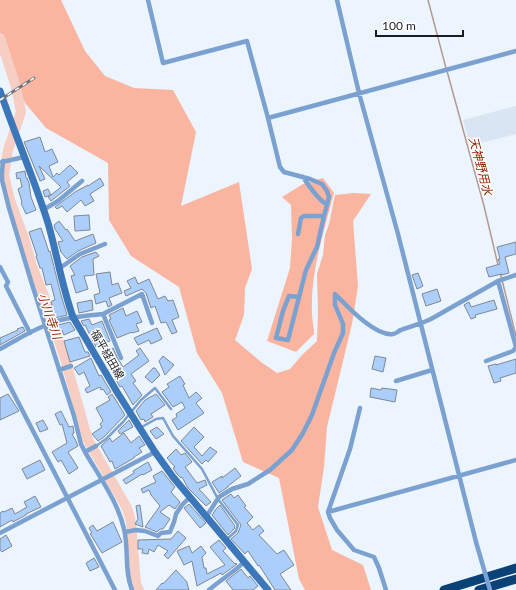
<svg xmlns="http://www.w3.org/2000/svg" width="516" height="590" font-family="Lato,'Noto Sans JP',sans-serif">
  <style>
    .built { fill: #d9e5f3 }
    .green { fill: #fab5a1 }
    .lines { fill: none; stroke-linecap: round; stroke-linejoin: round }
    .stream { stroke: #b49992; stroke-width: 1.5 }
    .river { stroke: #f6cec3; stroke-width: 10 }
    .building { fill: #abcffa; stroke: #7f8893 }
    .lane { stroke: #7aa1cf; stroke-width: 2.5 }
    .street { stroke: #7aa1cf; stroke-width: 4.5 }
    .secondary { stroke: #3c77ba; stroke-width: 7 }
    .highway { stroke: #0a4177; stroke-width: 9 }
    .rail-casing { stroke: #70767c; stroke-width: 3 }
    .rail { stroke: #fff; stroke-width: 1.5; stroke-dasharray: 4.5; stroke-linecap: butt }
    .street-bridge { stroke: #7aa1cf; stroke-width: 4.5 }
    .labels { text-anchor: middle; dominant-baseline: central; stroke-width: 3; stroke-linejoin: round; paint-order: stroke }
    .street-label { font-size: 11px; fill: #191d21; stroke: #fff }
    .water-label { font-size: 12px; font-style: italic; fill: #902500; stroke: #fff }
  </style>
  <rect width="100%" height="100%" fill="#ecf4fe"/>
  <path class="built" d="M516,106V134L470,146L463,120Z"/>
  <path class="green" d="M0,0H61L85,51L105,76L134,88L173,90L196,132L181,206L239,182L252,269L245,288L244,315L235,340L261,362L277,373L290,369L302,355L317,341L318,312L317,274L323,255L325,235L329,224L335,195L354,193L371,194L353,221L358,286L352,324L327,427L324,467L318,507L332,550L363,565L371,590H305L299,579L279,478L243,462L222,393L197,353L179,287L131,256L109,220L108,163L46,128L25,103L0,47Z
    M323,178L334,193C324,231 310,273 312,313C312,320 314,327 314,334L296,352L267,341L290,268L292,238L291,205L282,197L303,184Z"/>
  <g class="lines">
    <path class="stream" d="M428,0L446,68
      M447,71L484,206L498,265
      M500,272L516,336"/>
    <path class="river" d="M0,38L16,87L21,112L8,150L4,175L10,200L24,238L32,266L44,296L65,359L88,440L127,508L131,522L136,584L139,590"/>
  </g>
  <path class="building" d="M40,137L45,152L52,149L58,162L49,166L53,177L57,173L59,175L70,165L78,173L67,182L70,186L51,201L48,197L51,195L45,197L43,191L48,189L51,195L61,187L39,166L45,179L40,181L24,142Z
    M25,171L26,178H27L29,183L31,197L36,210L26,214L21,203L22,202L18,189L22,187L20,178L17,179L16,173Z
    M100,178L104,185L90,194L94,201L85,206L81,200L67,212L62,206L57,209L55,207L75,192L88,185V186Z
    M89,215L90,230L75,231L74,216Z
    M59,221L66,230L67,229L75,241L93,234L96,243L78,251L67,259L61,252L58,242L63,241L55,229L54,225Z
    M41,228L49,252L50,251L61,295L67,315L55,318L51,301L55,300L51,284L46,285L42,268H40L36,256H37L29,232Z
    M516,242V254L505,257L509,273L502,275V274L489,277L486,268L500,264L498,259H500L497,247Z
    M96,252L99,256L93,259L94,275L84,276L88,289L76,293L71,276L75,275L70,266L82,257Z
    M110,272L112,285L118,283L122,293L109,298L112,305L108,307L106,301L96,304L94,295L100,293L96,274Z
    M418,273L423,286L417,289L412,275Z
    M135,277L138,284L149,279L158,299L165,296L168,301L173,300L179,317L172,320L177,332L172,334L166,322L161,323L155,306L151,308L146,293L142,289L126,296L124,291L131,288L127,281Z
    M437,289L441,301L426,306L422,294Z
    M92,300L93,310L79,313L77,303Z
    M494,300L497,309L475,315L476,317L471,319L464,305L469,302L471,307Z
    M123,308L126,316L137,311L142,322L136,324L139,331L132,333V332L117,338L109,320L111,319L109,315Z
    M89,319L92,325L102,321L110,341L101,344L96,347L85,325L84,326L81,321Z
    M70,322L75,330L64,335L62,330L60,331L58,325Z
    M23,327L25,331L0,345V338L18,330L17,329Z
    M157,328L162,339L151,344L149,340L138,345L134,338Z
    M79,337L85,352H88L90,356L70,362L64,341Z
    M113,348L118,359L120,362L123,367L139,355L136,351L140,348L149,361L131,374L136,381L133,383L142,395L133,405L122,386L120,387L102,354Z
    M163,356L174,365L165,375L159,361Z
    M375,356L386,358L383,372L372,369Z
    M91,358L99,376L101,375L111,392L107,395L103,389L101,390L100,387L87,393L85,389L90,386L84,372L79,375L74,368Z
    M516,359V373L500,378L501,381L494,383L488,366L496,364V365Z
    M153,368H155L160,375L152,383L145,377Z
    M180,376L185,384L183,385L189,398L196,392L202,398L196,403L204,413L178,430L172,420L177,417L176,414L185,408L182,402L173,407L162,392L169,387L167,384Z
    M371,388L381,390L382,388L397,390L395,402L370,397Z
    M8,394L19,411L0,420V398Z
    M112,394L125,415L104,437L98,441L92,434L102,427L100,424L103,421L96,408L110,400L108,397Z
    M156,394L165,405L151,414L153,417L145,422L144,419L141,420L136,411L145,400Z
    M61,411L69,427L73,426L74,433L72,434L76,441L78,446L68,452L78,468L69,474L61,460L58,462L52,452L67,443L62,424L60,425L55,414Z
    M43,420L48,429L40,432L36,423Z
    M129,420L133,427L120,434L118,431Z
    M157,427L164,434L156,439L150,431Z
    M194,427L204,437L194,447L202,456L210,447L217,452L208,462L206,460L202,464L181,441Z
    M124,433L131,443L139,436L145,445L139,448L142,452L134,457V458L115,469L112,461L110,462L101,446L110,438L112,442Z
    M176,449L181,455L185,453L192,462L185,467L197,483L205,480L207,485L199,489L211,502L206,506L188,488L182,477L181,478L177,474L173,468L175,467L167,458Z
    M40,460L45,470L27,479L22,469Z
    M148,462L152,470L143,475L142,474L126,484L123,480L134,473L133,471Z
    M235,468L241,476L228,486V487L219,493L212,482L222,476V478Z
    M162,471L175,487L171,492L180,502L175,509L169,505L160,512L170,519L163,529H160L157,532L145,527L160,506L151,495L149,490L143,493L141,489L156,482L153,476Z
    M231,494L234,498L238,495L246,506L244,507L253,517L247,523L253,530L259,525L264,531L259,535L277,554L284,550L294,565L280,574L291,590H275L259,565L258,566L248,551L245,554L231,539L238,533L241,525L222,500Z
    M35,496L41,507L26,514V515L13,522L12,520L0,527V513L3,511L4,512L12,508L15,514L27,507L24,502Z
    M189,504L206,523L200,528L184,508Z
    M140,505L143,527L135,524L138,519L136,506Z
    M220,505L235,526L234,529L228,535L212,515L216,509Z
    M113,522L122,542L102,553L91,535L90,534L92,533L89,528L93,525L97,531Z
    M178,531L186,538L168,559L164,555L168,551L158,545L154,552L149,549L148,554L142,553L143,549H138V540L171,539Z
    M6,535L12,546L2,552L0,550V539Z
    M219,540L226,548L223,551L235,564L236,563L237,564L222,575L221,573L197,586L192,561L184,565L177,551L189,546L192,553L201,546L206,553L202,557L204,568H206L207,574L225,565L210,547Z
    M94,558L99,567L90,571L86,563Z
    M241,569L248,578L250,576L258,586L253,590H233L226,581Z
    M176,570L187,582V583L189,590H156L162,583L163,584Z"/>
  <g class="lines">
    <path class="lane" d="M140,428L156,419L163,418L173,436L202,469L218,499L238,525L236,531L226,540
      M96,446L106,439L123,422L141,400L155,388L171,409"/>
    <path class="street" d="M148,0L163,63L247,41L268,118L516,51
      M337,0L359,93L398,234L476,542
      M268,118L280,167L284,172L310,179L322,184L327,191L329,197L324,216L317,247L306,270L288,340L276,338L283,311L289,296L299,297
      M3,161L2,172V180L9,208L31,281L74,416L81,444L85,452C99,476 118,502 124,529C129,549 124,570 132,590
      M2,162L24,157
      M303,177C310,188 317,198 327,205
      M43,210L58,201L82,181
      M298,234L301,218L304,216H324
      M0,267L8,282L6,286L30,333
      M60,268L80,254L105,244
      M103,314L142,294L152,323
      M0,349C15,341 29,332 44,326C63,317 83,316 103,314L121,358
      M486,361L513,351L516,347L498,281
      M0,367L115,590
      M59,370L71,366
      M396,381L432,370
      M85,452L96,446
      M328,512L350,449L360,408
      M206,517L219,497L232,489L248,484L270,470L292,450L303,433L312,415L334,353L343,333V324L335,305V294C346,305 375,337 393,334C396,334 398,331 401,330C411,326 421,324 431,319L498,281L516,275
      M125,532L136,530L145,531L158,536L161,533L170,532L174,522L176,514L182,505L190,497
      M0,533L155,452
      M209,590C220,580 233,573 244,562
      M386,590L379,568L374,557L354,550L337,530L330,518L328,512L516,460"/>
    <path class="secondary" d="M0,91C15,135 34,178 48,223C57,254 62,287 73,317L117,392L155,452L173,477L268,590"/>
    <path class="highway" d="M444,590L516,568
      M479,590L516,579"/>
    <g class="rail-casing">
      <path id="rail" d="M0,100L34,78"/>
    </g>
    <use href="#rail" class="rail"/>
    <path class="street-bridge" d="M476,542L490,590"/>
  </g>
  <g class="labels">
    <g class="street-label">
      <text transform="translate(108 354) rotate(60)">福平経田線</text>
    </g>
    <g class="water-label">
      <text transform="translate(481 166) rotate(75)">天神野用水</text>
      <text transform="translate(50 316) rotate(71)">小川寺川</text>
    </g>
  </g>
  <path d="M376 30v6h87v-6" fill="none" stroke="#191d21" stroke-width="2"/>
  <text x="382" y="30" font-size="12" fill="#191d21" stroke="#ffffff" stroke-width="3" paint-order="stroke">100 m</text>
</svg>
